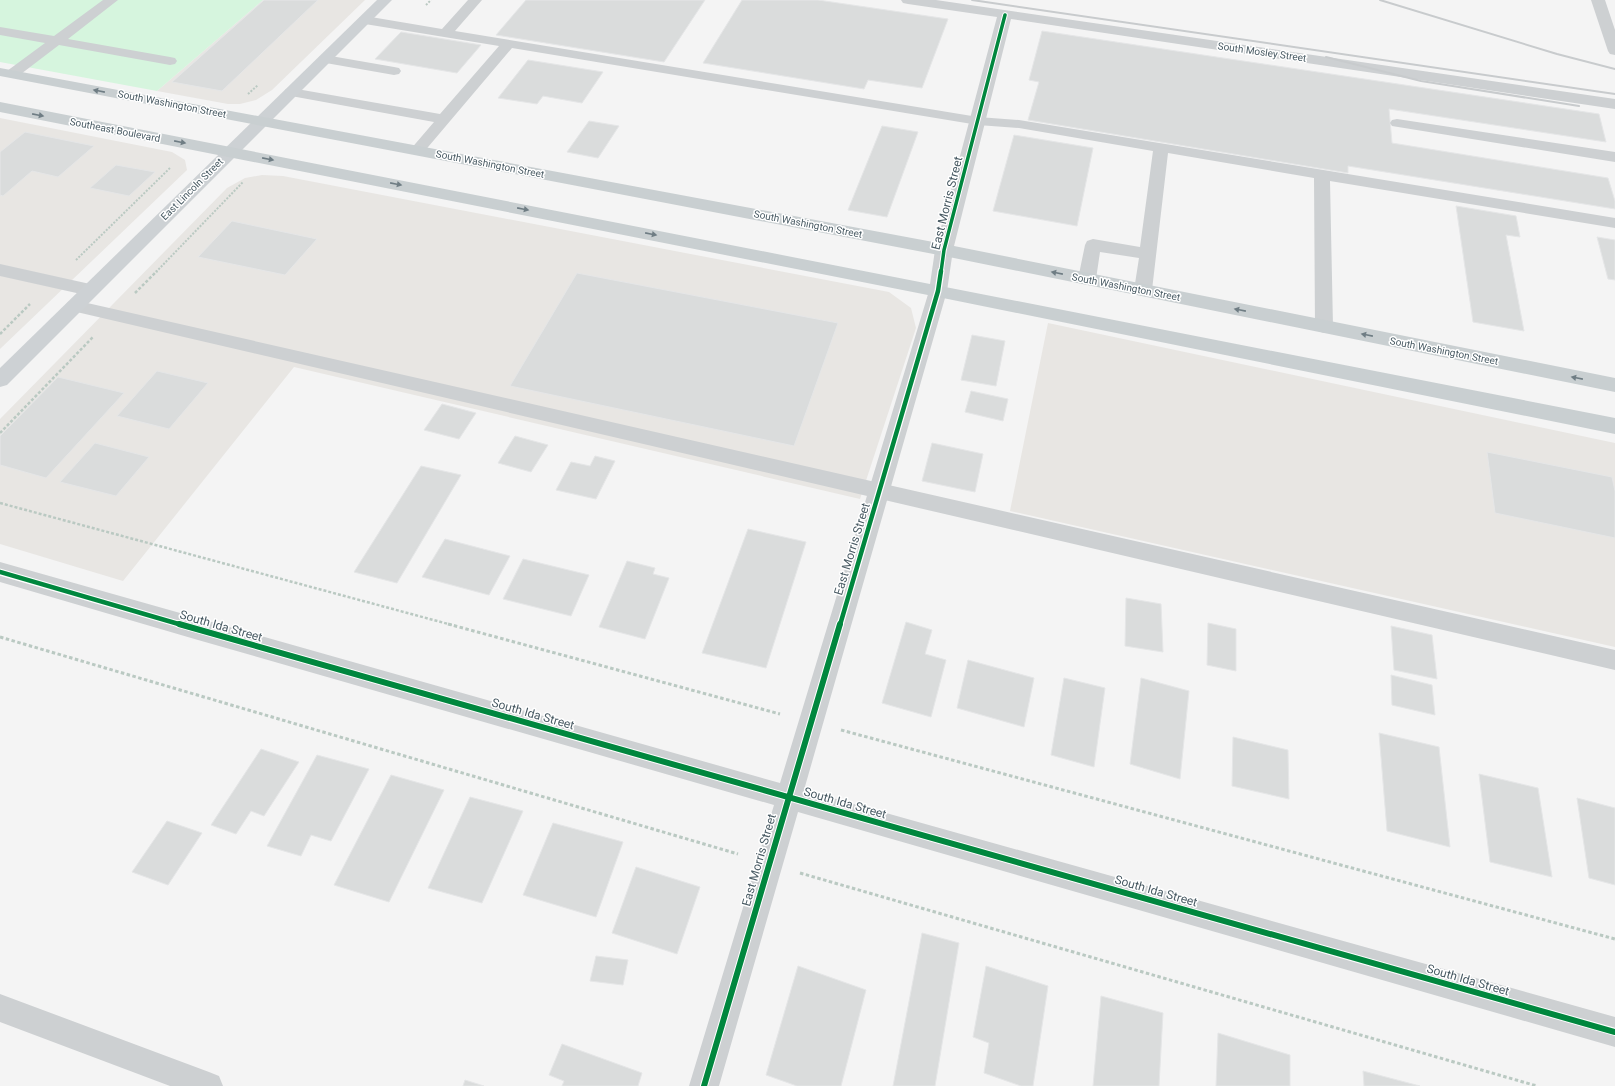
<svg xmlns="http://www.w3.org/2000/svg" width="1615" height="1086" font-family="Roboto,sans-serif">
  <style>
    .commercial { fill: #e8e6e3 }
    .green { fill: #d6f5de }
    .building { fill: #dadcdc; stroke: #e5e6e7 }
    .lines { fill: none; stroke-linecap: round; stroke-linejoin: round }
    .path-far2 { stroke: #bac9c2; stroke-width: 2; stroke-dasharray: 2 1.5; stroke-linecap: butt }
    .path-far1 { stroke: #bac9c2; stroke-width: 2.5; stroke-dasharray: 3 2; stroke-linecap: butt }
    .path { stroke: #bac9c2; stroke-width: 3; stroke-dasharray: 3.5 2.5; stroke-linecap: butt }
    .lane { fill: #cdd0d2; fill-rule: evenodd }
    .street { fill: #cdd0d2; fill-rule: evenodd }
    .secondary { fill: #cdd1d4; fill-rule: evenodd }
    .primary { fill: #c9cfd1; fill-rule: evenodd }
    .rail { stroke: #c8cbcd; stroke-width: 2 }
    .cycleway-far2-casing { stroke: #fff; stroke-width: 5.5 }
    .cycleway-far1-casing { stroke: #fff; stroke-width: 7 }
    .cycleway-casing { stroke: #fff; stroke-width: 8 }
    .cycleway-far2 { stroke: #00873e; stroke-width: 3.5 }
    .cycleway-far1 { stroke: #00873e; stroke-width: 4.5 }
    .cycleway { stroke: #00873e; stroke-width: 6 }
    .oneway { fill: #6f7d84 }
    .labels { text-anchor: middle; dominant-baseline: central; stroke-width: 3; stroke-linejoin: round; paint-order: stroke }
    .far-street-label { font-size: 10px; fill: #485a63; stroke: #fff }
    .street-label { font-size: 12px; fill: #485a63; stroke: #fff }
  </style>
  <rect width="100%" height="100%" fill="#f4f4f4"/>
  <path class="commercial" d="M263,0H365L272,90L256,100L240,104H228L157,91Z
    M0,118L172,152L185,160L187,170L0,349Z
    M262,175L283,176L889,292L911,308L916,328L860,499L294,367L123,581L0,544V419L227,188L245,178Z
    M1048,323L1615,443V647L1010,511Z"/>
  <path class="green" d="M0,0H263L157,91L0,62Z"/>
  <path class="building" d="M264,0H318L222,91L172,82Z
    M526,0H705L664,62L496,35Z
    M742,0H818L948,19L922,88L868,80L864,89L703,63Z
    M1042,31L1599,114L1606,142L1389,109L1392,143L1608,178L1615,201V209L1348,166V173L1028,120L1039,82L1029,80Z
    M401,32L481,45L457,73L375,59Z
    M528,60L603,72L582,103L543,96L537,104L498,98Z
    M589,121L619,126L598,158L567,152Z
    M882,126L918,132L887,217L848,210Z
    M25,132L94,146L58,177L32,171L3,196L0,195V152Z
    M1014,135L1093,148L1077,226L993,211Z
    M116,165L155,172L129,196L90,188Z
    M1456,206L1516,216L1520,237L1506,235L1524,331L1473,322Z
    M232,221L317,239L285,275L198,257Z
    M1597,237L1615,240V280L1608,279Z
    M577,273L838,323L794,446L510,386Z
    M972,335L1005,341L996,386L961,380Z
    M157,371L208,383L169,429L117,416Z
    M58,377L124,393L46,478L0,465V436Z
    M971,391L1008,399L1003,421L965,412Z
    M442,404L476,413L459,439L424,430Z
    M515,436L548,445L531,472L498,463Z
    M95,443L149,457L116,496L60,482Z
    M932,443L983,454L975,492L922,481Z
    M1487,452L1612,477L1615,491V538L1495,513Z
    M595,456L615,461L596,499L556,490L571,462L590,466Z
    M421,466L461,475L397,583L354,572Z
    M748,529L806,542L766,668L702,653Z
    M445,539L510,556L489,595L422,577Z
    M523,559L589,575L571,616L503,599Z
    M627,561L655,568L653,574L669,578L645,639L599,627Z
    M1126,598L1161,604L1163,652L1125,646Z
    M906,622L932,630L925,654L946,660L931,717L882,703Z
    M1208,623L1236,629V671L1207,665Z
    M1391,626L1432,635L1437,679L1394,670Z
    M968,660L1034,678L1024,727L957,708Z
    M1391,675L1432,685L1435,715L1392,705Z
    M1064,678L1105,688L1094,767L1051,755Z
    M1141,678L1189,691L1180,779L1130,764Z
    M1379,733L1439,747L1450,847L1387,831Z
    M1233,737L1288,750L1289,799L1232,786Z
    M261,749L299,762L264,816L251,811L236,834L211,825Z
    M317,755L369,769L331,841L311,835L301,856L267,846Z
    M1479,774L1538,788L1552,877L1490,862Z
    M391,775L444,790L389,902L334,885Z
    M470,797L523,811L482,903L428,888Z
    M1577,798L1615,808V885L1589,878Z
    M167,821L202,833L168,885L132,872Z
    M553,823L623,842L596,917L523,895Z
    M636,867L700,887L677,954L612,933Z
    M922,933L959,943L935,1086H893Z
    M596,956L628,960L623,985L590,981Z
    M798,966L866,990L841,1086H797L766,1075Z
    M986,966L1048,986L1033,1086H1021L984,1073L989,1043L973,1037Z
    M1101,996L1163,1013L1159,1086H1093Z
    M1218,1033L1290,1055V1086H1216Z
    M562,1044L642,1073L638,1086H562L564,1081L549,1075Z
    M1363,1071L1420,1086H1364Z
    M465,1080L484,1086H463Z"/>
  <g class="lines">
    <path class="path-far2" d="M426,5L431,0
      M248,94L258,85
      M76,260L171,167
      M156,272L243,182"/>
    <path class="path-far1" d="M135,293L157,271
      M0,334L30,304
      M0,433L93,337
      M0,503L452,625"/>
    <path class="path" d="M448,624L780,714
      M0,637L738,854
      M841,730L1615,939
      M800,873L1537,1086"/>
    <path class="lane" d="M103,0H118L68,39L170,57L175,58L177,61L175,64L170,65L59,45L17,77H7L5,74L7,71L45,43L0,35V27L54,36Z
      M468,0H482L455,31L978,117L1019,120L1615,218V228L1330,181L1333,327L1330,331L1324,333L1318,331L1315,327L1314,178L1168,153L1152,290L1149,294L1143,296L1137,294L1134,290L1139,258L1100,252L1096,279L1093,283L1087,285L1081,283L1078,279L1085,245L1087,241L1093,239L1140,247L1153,151L1019,128L978,125L512,48L423,153H413L410,150L434,122L291,96L286,95L284,92L286,89L291,88L440,114L499,46L365,24L360,23L358,20L360,17L365,16L442,29Z
      M325,55L394,67L399,68L401,71L399,74L394,75L320,62L318,59L320,56Z
      M1397,119L1615,152V162L1392,126L1390,123L1392,120Z
      M0,264L90,284L96,286L99,290L96,294L90,296L0,276Z
      M74,300L1615,650V670L68,310L65,306L68,302Z
      M0,994L209,1072L219,1076L223,1086H170L0,1022Z"/>
    <path class="street" d="M901,0H936L1615,99V109L1011,19L953,250L947,291L804,790L1615,1017V1047L798,812L719,1086H689L774,805L198,640L0,582V562L780,783L929,291L935,250L997,17L908,4L903,3Z
      M1591,0H1605L1615,30V55L1610,54L1608,51Z"/>
    <path class="secondary" d="M377,0H392L7,385L0,387V368Z"/>
    <path class="primary" d="M0,68L944,244L1615,378V392L944,256L0,76Z
      M0,102L1615,418V434L938,297L0,112Z"/>
    <path class="rail" d="M972,0L1615,94
      M1380,0L1557,54L1615,69
      M1326,57L1421,81L1579,106"/>
    <g class="cycleway-far2-casing">
      <path id="cycleway-far2" d="M941,272L944,250L1005,15"/>
    </g>
    <g class="cycleway-far1-casing">
      <path id="cycleway-far1" d="M0,572L182,625
        M840,625L938,291L941,271"/>
    </g>
    <g class="cycleway-casing">
      <path id="cycleway" d="M179,624L1615,1032
        M704,1086L840,624"/>
    </g>
    <use href="#cycleway-far2" class="cycleway-far2"/>
    <use href="#cycleway-far1" class="cycleway-far1"/>
    <use href="#cycleway" class="cycleway"/>
  </g>
  <defs><path id="oneway-solid" d="M-6-.8H1V-3.2L6.5 0L1 3.2V.8H-6Z"/></defs>
  <g class="oneway">
    <use href="#oneway-solid" transform="translate(99 91) rotate(-169)"/>
    <use href="#oneway-solid" transform="translate(38 115) rotate(11)"/>
    <use href="#oneway-solid" transform="translate(180 142) rotate(11)"/>
    <use href="#oneway-solid" transform="translate(268 159) rotate(11)"/>
    <use href="#oneway-solid" transform="translate(396 184) rotate(11)"/>
    <use href="#oneway-solid" transform="translate(523 209) rotate(11)"/>
    <use href="#oneway-solid" transform="translate(651 234) rotate(11)"/>
    <use href="#oneway-solid" transform="translate(1057 273) rotate(-169)"/>
    <use href="#oneway-solid" transform="translate(1240 310) rotate(-169)"/>
    <use href="#oneway-solid" transform="translate(1367 335) rotate(-169)"/>
    <use href="#oneway-solid" transform="translate(1577 378) rotate(-169)"/>
  </g>
  <g class="labels">
    <g class="far-street-label">
      <text transform="translate(1262 52) rotate(8)">South Mosley Street</text>
      <text transform="translate(172 104) rotate(11)">South Washington Street</text>
      <text transform="translate(115 130) rotate(11)">Southeast Boulevard</text>
      <text transform="translate(490 164) rotate(11)">South Washington Street</text>
      <text transform="translate(192 189) rotate(-45)">East Lincoln Street</text>
      <text transform="translate(808 224) rotate(11)">South Washington Street</text>
      <text transform="translate(1126 287) rotate(11)">South Washington Street</text>
      <text transform="translate(1444 351) rotate(11)">South Washington Street</text>
    </g>
    <g class="street-label">
      <text transform="translate(947 203) rotate(-76)">East Morris Street</text>
      <text transform="translate(852 549) rotate(-73)">East Morris Street</text>
      <text transform="translate(221 626) rotate(16)">South Ida Street</text>
      <text transform="translate(533 714) rotate(16)">South Ida Street</text>
      <text transform="translate(845 803) rotate(16)">South Ida Street</text>
      <text transform="translate(759 860) rotate(-74)">East Morris Street</text>
      <text transform="translate(1156 891) rotate(16)">South Ida Street</text>
      <text transform="translate(1468 980) rotate(16)">South Ida Street</text>
    </g>
  </g>
</svg>
